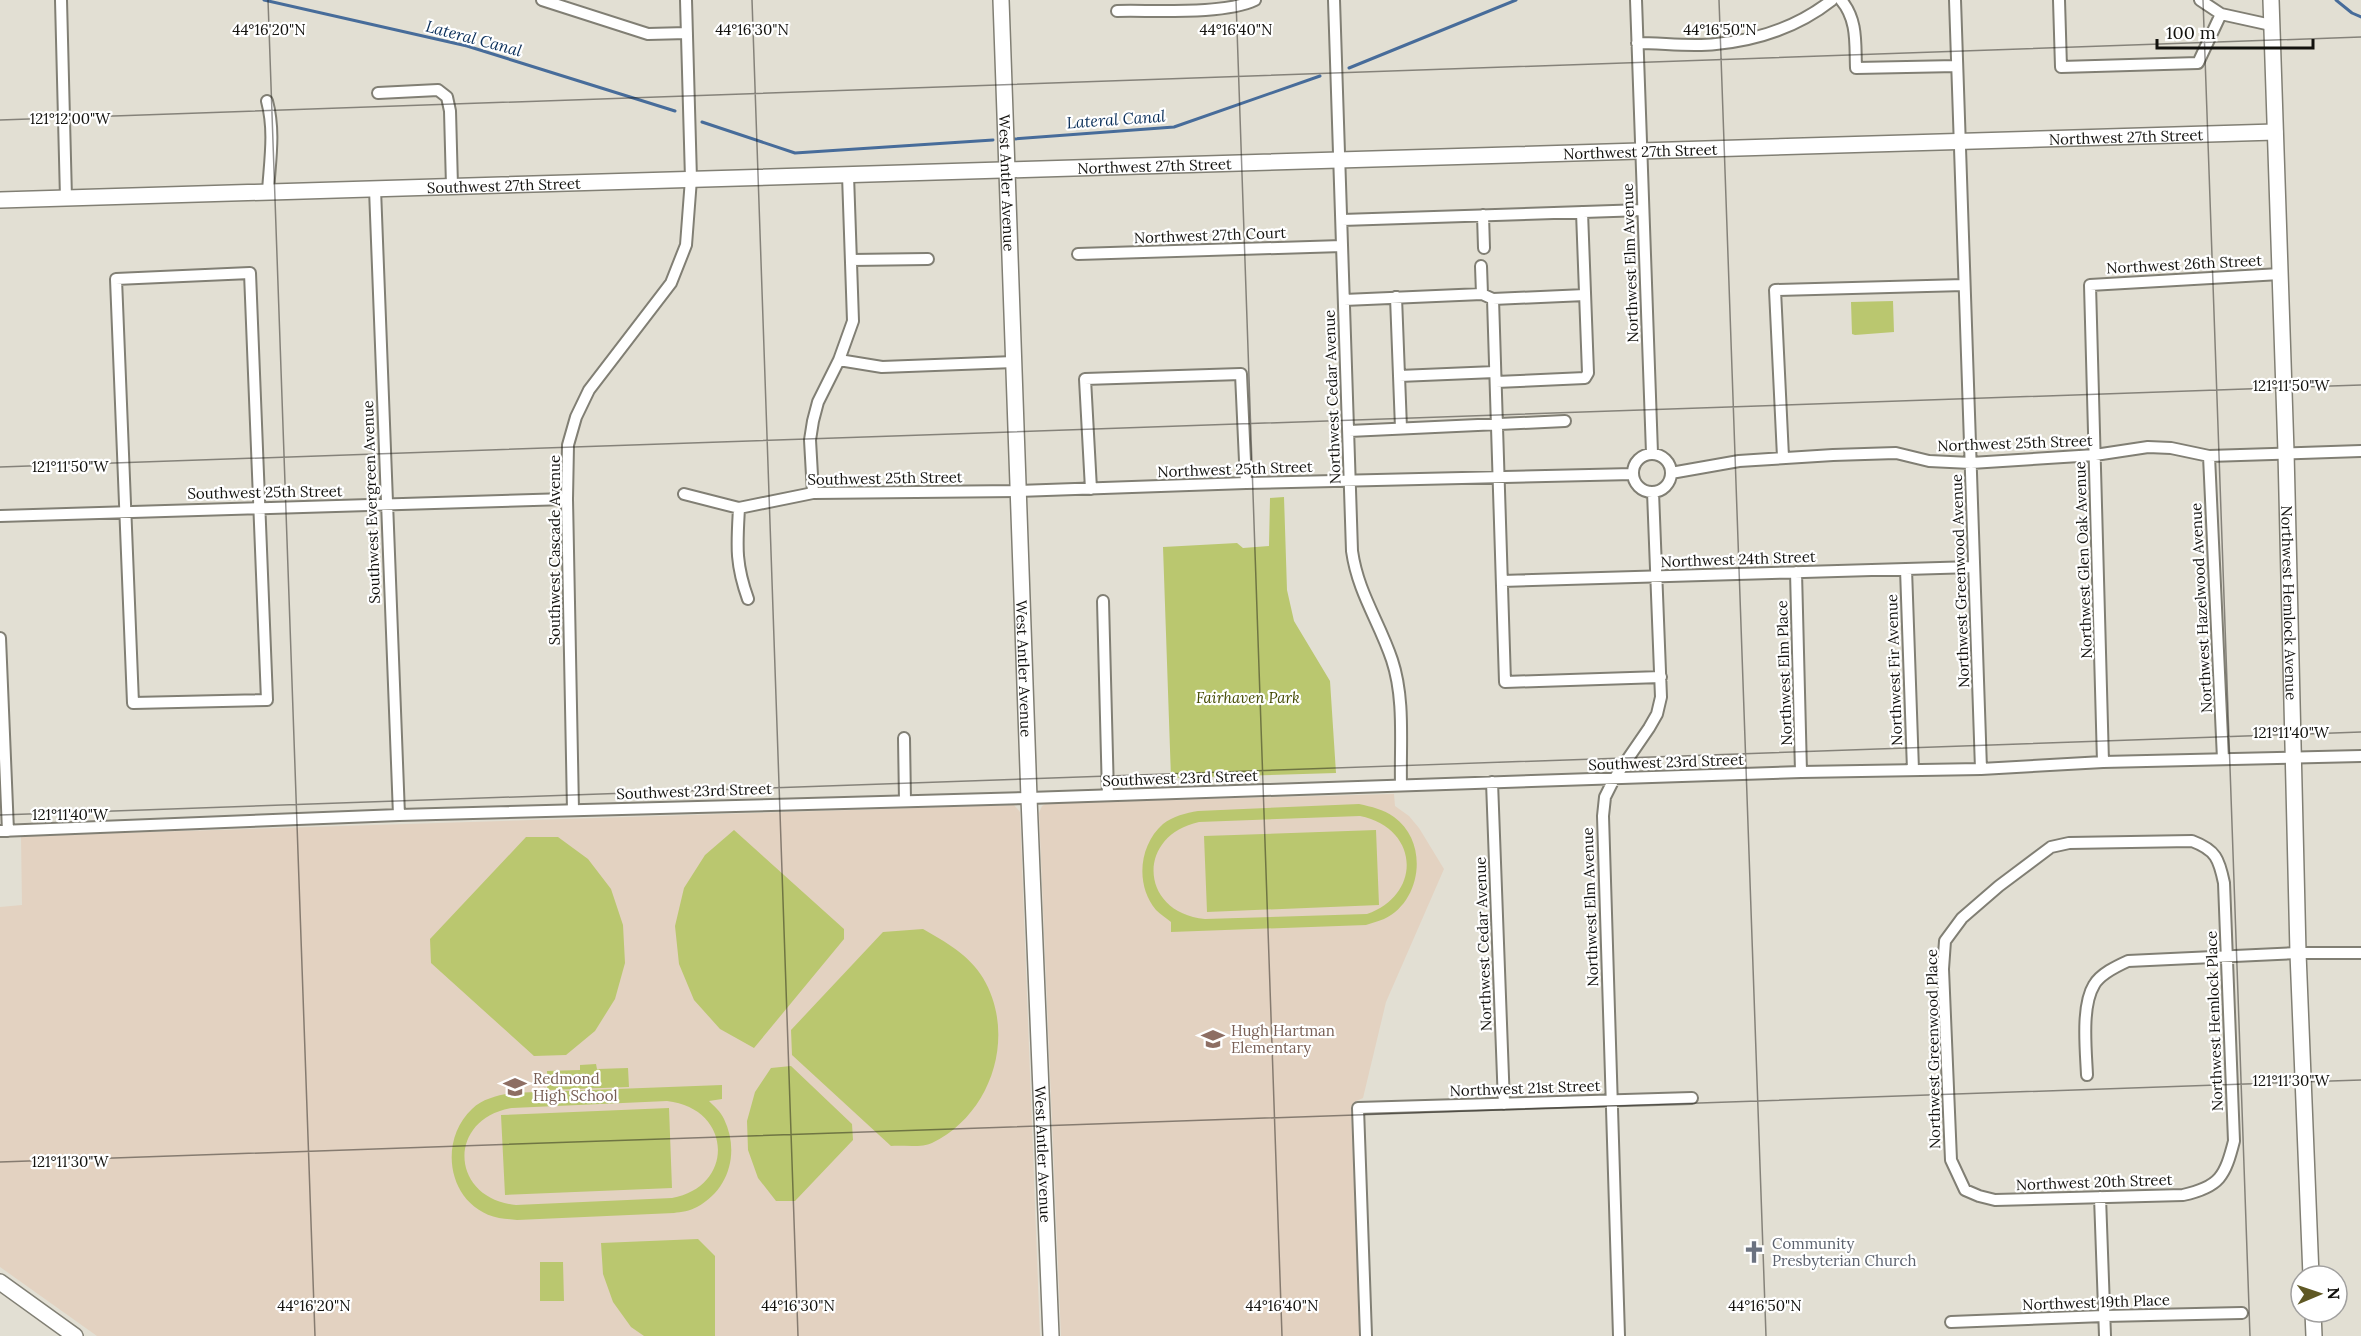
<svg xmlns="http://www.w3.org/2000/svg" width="2361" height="1336" font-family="Lora,serif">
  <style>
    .education { fill: #e3d2c1 }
    .green { fill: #bac76f; fill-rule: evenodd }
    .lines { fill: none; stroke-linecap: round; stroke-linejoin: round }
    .stream { stroke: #476c9a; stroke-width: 3 }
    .street-casing { stroke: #817f74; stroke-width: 14 }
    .secondary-casing { stroke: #817f74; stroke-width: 18 }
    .street { stroke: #fff; stroke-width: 10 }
    .secondary { stroke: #fff; stroke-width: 15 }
    .ticks { fill: none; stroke: #13120e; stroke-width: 1.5; stroke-opacity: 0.45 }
    .labels { text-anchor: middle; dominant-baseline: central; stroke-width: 4.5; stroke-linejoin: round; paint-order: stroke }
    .street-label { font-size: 15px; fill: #13120e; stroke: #fff }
    .park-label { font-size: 15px; font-style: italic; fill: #424900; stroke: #fff }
    .education-label { font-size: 15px; fill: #785e54; stroke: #fff; text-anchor: start }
    .worship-label { font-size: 15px; fill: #5b616d; stroke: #fff; text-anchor: start }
    .water-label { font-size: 16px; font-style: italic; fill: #092e59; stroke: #fff }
    .ticks-label { font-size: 15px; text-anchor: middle; fill: #13120e; stroke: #fff; stroke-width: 4.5; stroke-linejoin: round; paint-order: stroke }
  </style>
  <rect width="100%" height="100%" fill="#e2dfd3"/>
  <path class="education" d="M1394,794L1395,806L1409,816L1419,828L1444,869L1386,1002L1363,1098L1354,1102L1351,1110L1360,1336H1061L1039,813L1042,806L1047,803Z
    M1014,805L1020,812L1040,1336H97L0,1267V907L22,905L21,836Z"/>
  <path class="green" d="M1893,301L1894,332L1855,335L1852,334L1851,302Z
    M1284,497L1287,590L1294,621L1330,681L1336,773L1171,778L1163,547L1237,543L1243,548L1269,546L1270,498Z
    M1359,804C1372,807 1383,809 1394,817C1429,842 1422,901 1384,919C1379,921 1372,923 1366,925L1171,932V922C1166,918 1160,914 1156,910C1135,885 1139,845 1163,824C1173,816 1186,813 1198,811ZM1360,816C1419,828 1423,894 1367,914L1205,919C1140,913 1135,836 1199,822Z
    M734,830L844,929V939L754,1048L720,1029L694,1000L679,964L675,926L684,888L705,855Z
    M1376,830L1379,905L1207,912L1204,836Z
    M526,837H558L588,859L611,889L623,925L625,963L615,999L595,1031L566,1055L534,1056L431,963L430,939Z
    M923,929C946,942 969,955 983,978C1017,1035 992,1114 932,1143C922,1148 903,1145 891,1146L792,1055L791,1030L883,932Z
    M596,1064L597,1069L628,1068L629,1087L547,1090V1071L580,1070V1065Z
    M791,1066L852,1124L853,1140L795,1201H776L758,1178L748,1150L747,1121L755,1092L771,1068Z
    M722,1085V1099L709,1101C714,1106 721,1112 724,1119C740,1152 729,1190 697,1207C690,1211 681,1212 674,1213L517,1220C511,1219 505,1219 499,1218C448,1207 437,1142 472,1109C482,1099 496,1096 510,1093ZM667,1101C732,1108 736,1186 672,1198L516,1205C450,1199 446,1119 512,1108Z
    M669,1108L672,1188L505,1195L501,1115Z
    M698,1239L715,1256V1336H644L631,1327L613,1302L603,1274L601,1243Z
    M540,1262H563L564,1301H540Z"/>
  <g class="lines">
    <path class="stream" d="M264,0L467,46L675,111
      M2336,0L2352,13L2361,17
      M1349,68L1516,0
      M702,122L795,153L993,140
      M1014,139L1174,127L1320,76"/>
    <g class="street-casing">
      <path id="street" d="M61,0L66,198
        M542,0L648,34L687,33
        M1334,0L1352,551C1358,593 1379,621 1392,660C1405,699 1400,744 1401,785
        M1636,0L1652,453
        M1841,0C1858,20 1855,44 1856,68L1957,66
        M1955,0L1981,769
        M2059,0L2061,67L2198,63L2221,14
        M2200,0L2221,14L2271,25
        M1117,11C1153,10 1224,15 1255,0
        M1637,43C1663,43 1691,47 1716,44C1758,40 1799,26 1832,0
        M378,93L438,90L447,97L450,111L452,186
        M267,101C275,131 270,160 268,191
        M375,189L399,815
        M1483,215L1484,248
        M1342,220L1643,210
        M1078,254L1342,246
        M851,260L928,259
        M1481,266L1482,294
        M250,273L267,700L133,703L116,279Z
        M1396,297L1401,428
        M1493,299L1505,682L1661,677
        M1344,300L1482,294L1493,299L1585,295
        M839,360L882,367L1014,362
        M1399,376L1495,372
        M1496,382L1585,378L1588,373L1582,212
        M1349,431L1565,421
        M1633 473a19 19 0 1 1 38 0a19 19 0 1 1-38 0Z
        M2209,456L2223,759
        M1783,457L1775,290L1964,285
        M1671,473L1739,461L1833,455L1896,453L1929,461L1971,463L2095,455L2148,447L2171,448L2209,456L2361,451
        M1091,489L1085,379L1241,374L1246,483
        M813,493L810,440L813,421L818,402L839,360L853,321L848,175
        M684,494L739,508L813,493L1018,491L1246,483L1633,474
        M739,508C737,545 735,563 748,599
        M0,516L567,499
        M1906,569L1913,770
        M1796,572L1801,772
        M1502,581L1974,567
        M1103,601L1108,795
        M0,638L8,831
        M904,738L905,801
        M2103,762L2090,285L2280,274
        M1492,782L1504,1104
        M573,810L567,499L568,445L576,417L589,390L671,283L686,245L691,179L686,0
        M0,831L399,815L1029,798L1801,772L1981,769L2103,762L2361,756
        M2192,841C2216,850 2219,859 2224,883L2234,1141C2225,1176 2220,1187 2183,1195L1995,1200L1979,1196L1965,1190L1951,1160L1943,969L1945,941L1962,918L1999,886L2051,847L2069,843Z
        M2087,1075C2086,1051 2081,1006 2094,985C2100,974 2117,966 2128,961L2298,953H2361
        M2100,1197L2105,1336
        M1951,1322L2104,1316L2242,1313
        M1366,1336L1358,1108L1692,1098
        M1619,1336L1603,816L1605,797L1614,779L1649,728L1657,714L1661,697L1653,492"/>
    </g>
    <g class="secondary-casing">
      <g id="secondary">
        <path id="s1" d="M1001,0L1029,798L1051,1336"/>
        <path id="s2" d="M2271,0L2286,452L2298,953L2311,1276"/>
        <path id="s3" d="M0,200L2275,132"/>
        <path d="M0,1282L75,1336"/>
        <path d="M2313,1312L2314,1336"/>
      </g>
    </g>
    <use href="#street" class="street"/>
    <use href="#secondary" class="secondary"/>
  </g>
  <path class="ticks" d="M268,0L315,1336M752,0L798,1336M1236,0L1282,1336M1719,0L1766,1336M2203,0L2250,1336M0,120L2361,37M0,467L2361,385M0,815L2361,732M0,1162L2361,1080"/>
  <defs>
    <g id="school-bare" transform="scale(1.8)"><path d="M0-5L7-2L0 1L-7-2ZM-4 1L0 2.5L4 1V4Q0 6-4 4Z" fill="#8d6e63" stroke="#fff" stroke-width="2.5" paint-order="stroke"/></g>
    <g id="church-bare" transform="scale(1.8)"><path d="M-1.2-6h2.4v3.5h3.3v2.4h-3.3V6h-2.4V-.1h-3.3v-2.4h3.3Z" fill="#6b7280" stroke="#fff" stroke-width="2.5" paint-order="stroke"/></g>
  </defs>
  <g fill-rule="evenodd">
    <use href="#school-bare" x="1213" y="1039"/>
    <use href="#school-bare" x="515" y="1087"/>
    <use href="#church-bare" x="1754" y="1252"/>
  </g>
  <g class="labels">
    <g class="street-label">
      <text stroke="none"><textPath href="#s3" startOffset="2127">Northwest 27th Street</textPath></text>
      <text stroke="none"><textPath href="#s3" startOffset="1641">Northwest 27th Street</textPath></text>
      <text stroke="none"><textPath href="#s3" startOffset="1155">Northwest 27th Street</textPath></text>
      <text stroke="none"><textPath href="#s1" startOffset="183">West Antler Avenue</textPath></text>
      <text stroke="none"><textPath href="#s3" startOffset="504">Southwest 27th Street</textPath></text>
      <text transform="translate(1210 235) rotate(-2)">Northwest 27th Court</text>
      <text transform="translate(1630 263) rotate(-92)">Northwest Elm Avenue</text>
      <text transform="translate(2184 264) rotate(-3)">Northwest 26th Street</text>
      <text transform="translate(1332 397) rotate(-92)">Northwest Cedar Avenue</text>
      <text transform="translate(2015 443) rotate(-2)">Northwest 25th Street</text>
      <text transform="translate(1235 469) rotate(-2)">Northwest 25th Street</text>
      <text transform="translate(885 478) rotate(-1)">Southwest 25th Street</text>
      <text transform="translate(265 492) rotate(-1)">Southwest 25th Street</text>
      <text transform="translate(371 502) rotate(-92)">Southwest Evergreen Avenue</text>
      <text transform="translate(554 550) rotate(-90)">Southwest Cascade Avenue</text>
      <text transform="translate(1738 559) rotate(-2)">Northwest 24th Street</text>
      <text transform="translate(2083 560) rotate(-92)">Northwest Glen Oak Avenue</text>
      <text transform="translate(1960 581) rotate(-92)">Northwest Greenwood Avenue</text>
      <text stroke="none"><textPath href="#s2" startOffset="603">Northwest Hemlock Avenue</textPath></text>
      <text transform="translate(2201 608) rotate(-93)">Northwest Hazelwood Avenue</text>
      <text stroke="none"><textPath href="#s1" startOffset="669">West Antler Avenue</textPath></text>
      <text transform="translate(1894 670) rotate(-92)">Northwest Fir Avenue</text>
      <text transform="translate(1784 673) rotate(-92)">Northwest Elm Place</text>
      <text transform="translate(1666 762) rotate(-2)">Southwest 23rd Street</text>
      <text transform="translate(1180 778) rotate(-2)">Southwest 23rd Street</text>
      <text transform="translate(694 791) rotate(-2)">Southwest 23rd Street</text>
      <text transform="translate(1590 907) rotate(-92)">Northwest Elm Avenue</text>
      <text transform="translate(1483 944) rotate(-92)">Northwest Cedar Avenue</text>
      <text transform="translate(2214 1021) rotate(-92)">Northwest Hemlock Place</text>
      <text transform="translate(1933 1049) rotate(-91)">Northwest Greenwood Place</text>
      <text transform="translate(1525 1088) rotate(-2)">Northwest 21st Street</text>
      <text stroke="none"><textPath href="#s1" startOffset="1155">West Antler Avenue</textPath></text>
      <text transform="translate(2094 1182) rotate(-2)">Northwest 20th Street</text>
      <text transform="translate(2096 1302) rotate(-2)">Northwest 19th Place</text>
    </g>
    <g class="park-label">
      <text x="1248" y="697">Fairhaven Park</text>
    </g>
    <g class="education-label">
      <text x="1231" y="1030">Hugh Hartman<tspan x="1231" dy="17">Elementary</tspan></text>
      <text x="533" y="1078">Redmond<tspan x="533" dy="17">High School</tspan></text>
    </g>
    <g class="worship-label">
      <text x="1772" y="1243">Community<tspan x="1772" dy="17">Presbyterian Church</tspan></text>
    </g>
    <g class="water-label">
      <text transform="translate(474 38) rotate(15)">Lateral Canal</text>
      <text transform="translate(1116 119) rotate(-4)">Lateral Canal</text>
    </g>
  </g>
  <g class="ticks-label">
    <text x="269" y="35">44°16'20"N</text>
    <text x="752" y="35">44°16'30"N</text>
    <text x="1236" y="35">44°16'40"N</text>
    <text x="1720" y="35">44°16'50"N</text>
    <text x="70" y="124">121°12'00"W</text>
    <text x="2291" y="391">121°11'50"W</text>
    <text x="70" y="472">121°11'50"W</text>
    <text x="2291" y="738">121°11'40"W</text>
    <text x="70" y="820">121°11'40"W</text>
    <text x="2291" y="1086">121°11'30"W</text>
    <text x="70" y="1167">121°11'30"W</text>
    <text x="798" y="1311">44°16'30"N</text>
    <text x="1765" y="1311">44°16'50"N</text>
    <text x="314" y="1311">44°16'20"N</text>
    <text x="1282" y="1311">44°16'40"N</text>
  </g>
  <g transform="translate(2319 1294) rotate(88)"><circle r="28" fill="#ffffff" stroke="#a1a09f" stroke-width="1.5"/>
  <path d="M0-4.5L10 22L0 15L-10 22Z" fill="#5f5824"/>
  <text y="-9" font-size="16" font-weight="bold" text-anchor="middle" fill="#13120e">N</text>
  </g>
  <path d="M2157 39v9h156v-9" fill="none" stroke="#13120e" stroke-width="3"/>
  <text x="2166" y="39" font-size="18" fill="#13120e" stroke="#ffffff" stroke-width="4.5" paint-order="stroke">100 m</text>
</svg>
